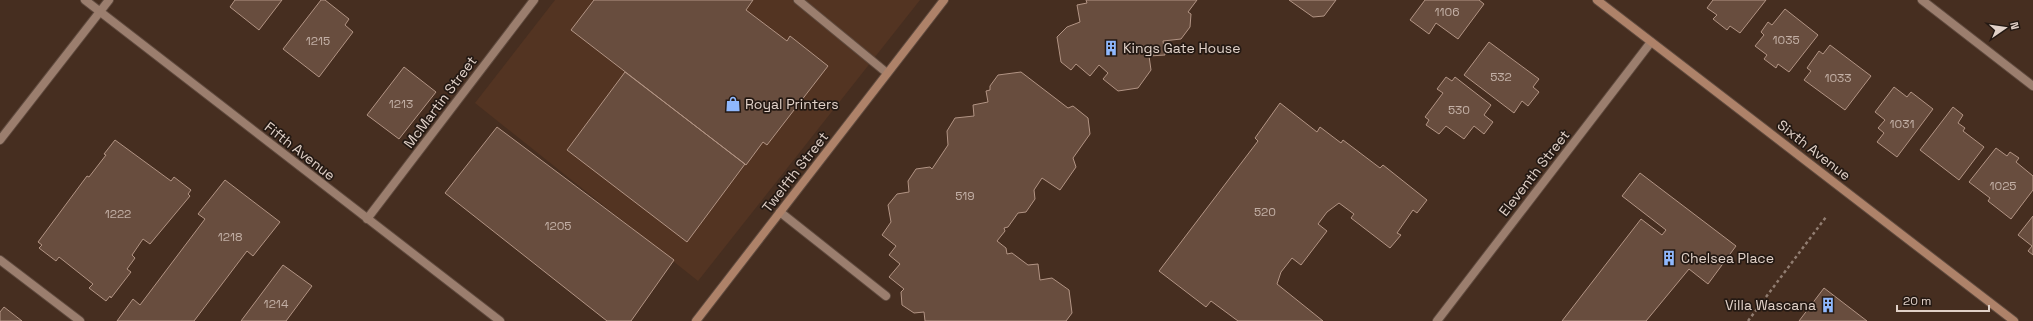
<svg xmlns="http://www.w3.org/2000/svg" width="2033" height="321" font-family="'Space Grotesk',sans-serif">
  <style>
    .built { fill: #533422 }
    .building { fill: #684d3e; stroke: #b29484 }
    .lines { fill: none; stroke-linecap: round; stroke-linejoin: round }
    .lane-casing { stroke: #5f4a3e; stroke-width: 10 }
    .street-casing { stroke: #5f4a3e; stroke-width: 10 }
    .secondary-casing { stroke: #5f4a3e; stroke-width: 10 }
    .path { stroke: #917d71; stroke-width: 2.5; stroke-dasharray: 3 3; stroke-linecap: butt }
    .lane { stroke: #9b7e6e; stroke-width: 8 }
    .street { stroke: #9b7e6e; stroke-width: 8 }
    .secondary { stroke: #ae8269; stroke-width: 8 }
    .labels { text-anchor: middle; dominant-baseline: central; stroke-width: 3.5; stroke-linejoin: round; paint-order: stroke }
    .number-label { font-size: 12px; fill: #c3b0a6 }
    .poi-label { font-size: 14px; fill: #e1d1c8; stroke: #241913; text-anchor: start }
    .street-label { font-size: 14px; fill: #e1d1c8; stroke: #241913 }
  </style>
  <rect width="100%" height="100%" fill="#462e20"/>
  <path class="built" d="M555,0H920L698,281L475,103Z"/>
  <path class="building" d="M235,0H282L259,30L230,7Z
    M321,0H325L349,19L345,25L353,32L319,77L283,49Z
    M594,0H753L746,10L787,41L790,36L828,66L767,145L763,142L746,165L571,30Z
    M1086,0H1197L1188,12L1191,14L1190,27L1181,39L1163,41L1165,55L1149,56L1151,70L1138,88L1118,91L1103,79L1108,73L1099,65L1090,76L1076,64L1071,70L1061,62L1057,37L1067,27L1080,22L1077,5L1087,3Z
    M1289,0H1336L1324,16L1313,17Z
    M1425,0H1479L1484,4L1458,39L1436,23L1429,34L1410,20Z
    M1713,0H1766L1740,33L1730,26L1727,30L1713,19L1717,15L1707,8Z
    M1785,9L1818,35L1789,72L1778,64L1776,68L1764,59L1767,55L1755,46L1764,35L1761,32L1768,22L1772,25Z
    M1489,42L1539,79L1533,87L1539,92L1528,106L1522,101L1514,113L1464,75Z
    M1830,45L1871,76L1845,110L1804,80L1811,71L1807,68L1819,51L1823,54Z
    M404,67L436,92L399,139L367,115Z
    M625,72L745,164L687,242L567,150Z
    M1021,72L1068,108L1073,106L1088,118L1090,134L1073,158L1076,167L1060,190L1042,178L1034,190L1035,199L1026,212L1018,213L1008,227L1004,228L1005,231L997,241L1006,248L1007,254L1012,253L1028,265L1038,264L1040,280L1052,278L1069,290L1072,313L1066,321H925L924,312L914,313L902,305L901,292L904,289L889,277L900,264L889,255L896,246L882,235L891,222L888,205L897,194L909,192L908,181L916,169L930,167L932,169L948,145L947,131L955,118L974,116L973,105L988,102L986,91L990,90V86L998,75Z
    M1446,77L1452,81L1455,77L1491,105L1484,115L1493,122L1484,134L1474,126L1464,139L1446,126L1439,134L1426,125L1429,120L1425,117L1443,93L1437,89Z
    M1894,87L1907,97L1911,92L1933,109L1897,157L1877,142L1884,133L1878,128L1885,120L1875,112Z
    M1280,103L1317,132L1320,127L1341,143L1343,140L1380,168L1383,165L1427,200L1417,213L1413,210L1397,233L1401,235L1390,248L1351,218L1354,214L1339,203L1327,212L1318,224L1327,231L1301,265L1292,258L1281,272L1277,284L1323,321H1238L1211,301L1206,307L1159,271L1258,141L1255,138Z
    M1953,107L1963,115L1958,123L1965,128L1963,131L1984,147L1959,180L1920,150Z
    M497,127L674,260L631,321H607L445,193Z
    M115,140L171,181L174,177L191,190L188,194L190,196L150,244L143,239L132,255L135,258L127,269L131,272L111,298L110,296L106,301L89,288L93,284L59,257L56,261L39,248L42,245L38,242L87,176L89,177L106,155L104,154Z
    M1996,148L2007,156L2010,152L2019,158L2016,162L2033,176V190L2011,219L1988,201L1990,198L1969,182Z
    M1640,173L1736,246L1708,284L1689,269L1646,321H1562L1641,219L1662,235L1666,230L1622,196Z
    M225,180L280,222L253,256L247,251L194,321H117L133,299L140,305L205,219L198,214Z
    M2033,216V255L2028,251L2032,246L2018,235Z
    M283,265L312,286L286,321H241Z
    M1824,288L1867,321H1799Z
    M4,307L22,321H0V312Z"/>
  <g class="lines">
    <g class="lane-casing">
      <path id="lane" d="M798,0L887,73
        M1922,0L2033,86
        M780,212L886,296
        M0,260L80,321"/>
    </g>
    <g class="street-casing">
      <path id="street" d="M85,0L500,321
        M0,140L109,0
        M367,219L534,0
        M1437,321L1651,42"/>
    </g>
    <g class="secondary-casing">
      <path id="secondary" d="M1597,0L2014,321
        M696,321L944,0"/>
    </g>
    <path class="path" d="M1748,321L1826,217"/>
    <use href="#lane" class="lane"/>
    <use href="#street" class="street"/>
    <use href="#secondary" class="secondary"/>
  </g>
  <defs>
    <g id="building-bare" transform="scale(1.2)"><path d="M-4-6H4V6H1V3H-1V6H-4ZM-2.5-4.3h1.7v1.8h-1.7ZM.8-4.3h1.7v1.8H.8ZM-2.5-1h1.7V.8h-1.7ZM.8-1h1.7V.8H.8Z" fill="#8fb8fd" stroke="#241913" stroke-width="2.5" paint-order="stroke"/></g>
    <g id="shop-bare" transform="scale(1.2)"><path d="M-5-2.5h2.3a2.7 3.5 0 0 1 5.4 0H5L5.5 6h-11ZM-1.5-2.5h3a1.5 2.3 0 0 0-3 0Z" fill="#8fb8fd" stroke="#241913" stroke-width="2.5" paint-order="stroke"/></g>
  </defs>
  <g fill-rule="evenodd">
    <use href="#building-bare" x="1111" y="48"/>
    <use href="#shop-bare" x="733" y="104"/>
    <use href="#building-bare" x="1669" y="258"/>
    <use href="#building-bare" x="1828" y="305"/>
  </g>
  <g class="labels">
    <g class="number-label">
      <text x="1447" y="12">1106</text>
      <text x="1786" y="40">1035</text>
      <text x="318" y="41">1215</text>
      <text x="1501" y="77">532</text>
      <text x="1838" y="78">1033</text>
      <text x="401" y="104">1213</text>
      <text x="1459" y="110">530</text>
      <text x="1902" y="124">1031</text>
      <text x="2003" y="186">1025</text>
      <text x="965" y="196">519</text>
      <text x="1265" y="212">520</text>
      <text x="118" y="214">1222</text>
      <text x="558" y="226">1205</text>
      <text x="230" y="237">1218</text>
      <text x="276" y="304">1214</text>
    </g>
    <g class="poi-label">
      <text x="1123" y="48">Kings Gate House</text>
      <text x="745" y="104">Royal Printers</text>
      <text x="1681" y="258">Chelsea Place</text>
      <text x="1816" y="305" text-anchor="end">Villa Wascana</text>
    </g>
    <g class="street-label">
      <text transform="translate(440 102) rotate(-53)">McMartin Street</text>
      <text transform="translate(1814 150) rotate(38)">Sixth Avenue</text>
      <text transform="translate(300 151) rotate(38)">Fifth Avenue</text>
      <text transform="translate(795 172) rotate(-52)">Twelfth Street</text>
      <text transform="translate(1534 173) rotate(-52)">Eleventh Street</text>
    </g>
  </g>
  <g transform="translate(2005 28) rotate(77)" stroke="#241913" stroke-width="3" paint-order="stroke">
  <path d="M0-3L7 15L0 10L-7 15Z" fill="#e1d1c8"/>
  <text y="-6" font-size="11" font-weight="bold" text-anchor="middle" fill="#e1d1c8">N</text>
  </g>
  <path d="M1897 305v6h92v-6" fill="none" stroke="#e1d1c8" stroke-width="2"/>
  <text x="1903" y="305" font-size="12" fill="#e1d1c8" stroke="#241913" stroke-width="3" paint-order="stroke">20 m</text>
</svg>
